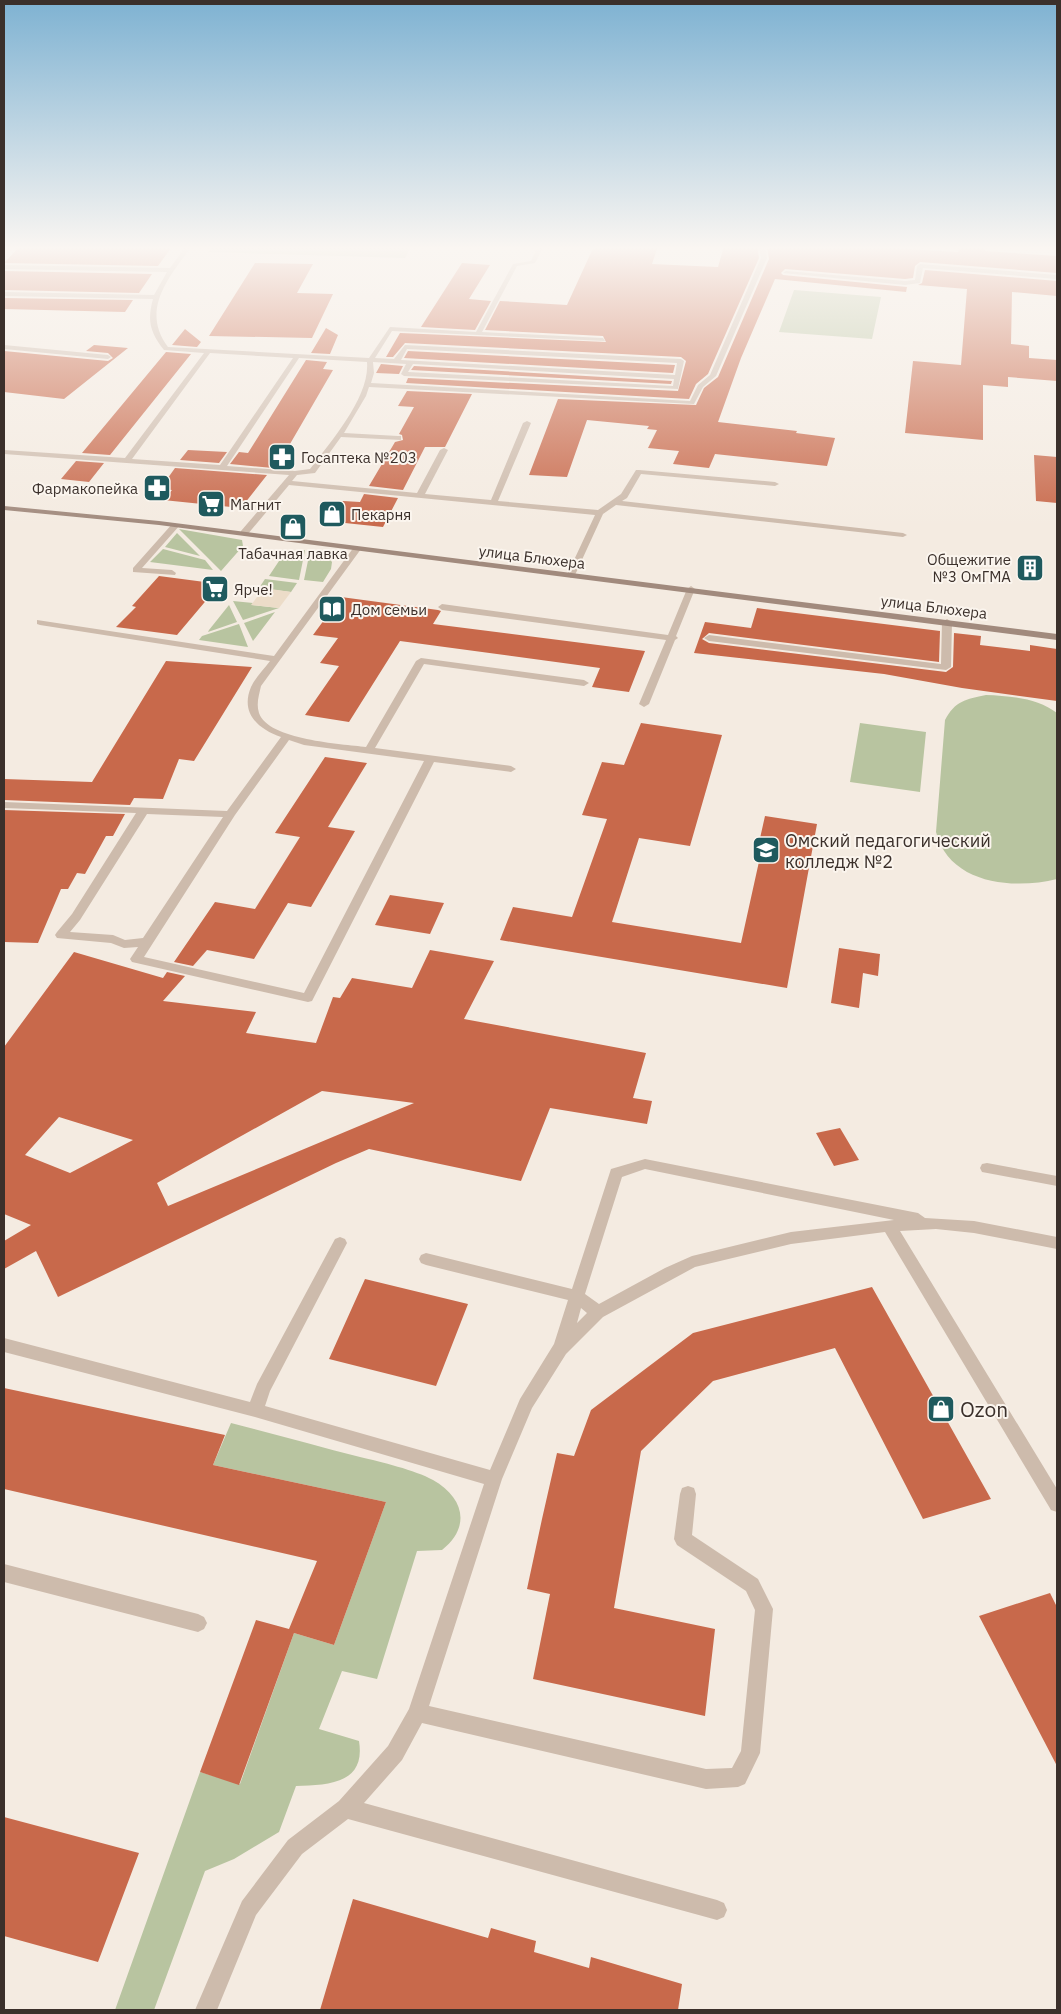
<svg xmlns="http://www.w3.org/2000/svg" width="1061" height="2014" font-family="'IBM Plex Sans',sans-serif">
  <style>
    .green { fill: #b8c4a0 }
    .plaza { fill: #ecdcc8 }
    .building { fill: #c8694b; fill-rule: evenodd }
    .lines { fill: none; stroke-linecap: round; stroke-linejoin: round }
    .lane { fill: #cdbbac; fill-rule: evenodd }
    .secondary { fill: #a18a7d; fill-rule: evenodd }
    .labels { text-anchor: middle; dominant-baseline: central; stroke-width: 4; stroke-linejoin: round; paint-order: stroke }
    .far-poi-label { font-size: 15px; fill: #3b302b; stroke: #fbf5ee; text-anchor: start }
    .far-street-label { font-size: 15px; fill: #3b302b; stroke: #fbf5ee }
    .poi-label { font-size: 18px; fill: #3b302b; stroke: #fbf5ee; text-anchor: start }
    .near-poi-label { font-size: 21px; fill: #3b302b; stroke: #fbf5ee; text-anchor: start }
  </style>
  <rect width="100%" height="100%" fill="#f4ebe1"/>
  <path class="green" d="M213,246H411L405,258L208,252Z
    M794,290L881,297L872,339L779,332Z
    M179,529L242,540L243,546L221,571Z
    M177,533L200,556L165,547Z
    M163,549L205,560L213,570L150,562Z
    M305,550L299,580L269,576L283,555Z
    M310,551L325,554L332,562L331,569L323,582L304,580Z
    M265,579L297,583L291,592L259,588Z
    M233,601L253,603L252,605L279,608L243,620Z
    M229,605L237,622L208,632L209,630Z
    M275,612L253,641L244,623Z
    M239,624L248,647L199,640L202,636Z
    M986,695C1010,696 1038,698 1057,713V879C1013,890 949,884 936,832L945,720C955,701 966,699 986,695Z
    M860,723L926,732L920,792L850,782Z
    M231,1423C274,1434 317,1446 360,1457C381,1462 415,1470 433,1480C463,1497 472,1526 442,1550L417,1551L377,1679L342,1671L319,1729L359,1741C366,1784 328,1785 296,1786L279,1832L234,1859L205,1871L154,2010H115L200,1772L240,1784L294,1633L334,1645L386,1502L213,1465Z"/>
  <path class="plaza" d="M264,588L291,592L279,608L251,605Z"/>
  <path class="building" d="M20,246L171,248L158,266L4,263Z
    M594,246H658L652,264L718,267L724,246H757L759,258L708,374L696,384L689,399L406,383L408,378L678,391L686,361L681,357L405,343L393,357H386L400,333L606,342L603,336L485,330L500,301L567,305Z
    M767,246H862L958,252L959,246L985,247V251L1057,256V273L920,262L915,266L913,278L905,279L785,269L781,273L783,275L907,287L906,292L775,279L741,358L718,422L797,431L796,433L835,438L827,466L715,454L709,468L673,464L679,451L648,448L657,430L647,429L649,426L587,420L567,477L529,475L558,399L696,405L704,388L718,377L769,259Z
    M255,263L313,264L297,293L333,294L312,338L209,336Z
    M462,263L490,265L469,299L491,301L475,330L421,327Z
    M925,270L1057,281V296L1012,292L1011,344L1029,346V358L1057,360V381L1008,377V387L983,385V440L905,433L913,361L961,365L967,289L918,285L922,283Z
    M4,271L152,274L139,293L4,290Z
    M4,298L133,300L125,312L4,309Z
    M326,328L338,335L330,354L311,353Z
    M185,329L201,342L197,347L172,345Z
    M94,345L128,348L64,399L4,392V351L108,361L113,358L108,353L86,351Z
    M408,351L675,365L673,373L404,358Z
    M166,352L191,354L110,455L82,453Z
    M306,360L327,362L323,369L333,370L283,456L273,468L230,464L239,452L248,453Z
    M381,364L403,366L399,374L376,373Z
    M414,366L672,381L671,384L411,370Z
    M407,391L472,394L445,447H425L403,490L369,486L395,442L403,440L402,435L399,434L414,407L398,406Z
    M188,450L227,452L219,463L180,460Z
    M1034,455L1057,457V503L1036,501Z
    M76,461L104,463L89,482L61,479Z
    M175,468L267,475L241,508L163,500L172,490L160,489Z
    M364,494L398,498L383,527L326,521L343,501L360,502Z
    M159,576L220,584L177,635L116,627L136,607L132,606Z
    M341,597L438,610L441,611L433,624L645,651L629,692L592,687L600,668L400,641L349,722L305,715L339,666L320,663L338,638L313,635Z
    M757,608L940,631L939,662L709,633L702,639L709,643L946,672L953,667L954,633L981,636L980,645L1030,651V645L1057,649V701L962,688L884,674L694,653L705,622L751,628Z
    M166,661L252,667L194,761L179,759L163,799L134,798L130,805L4,800V779L92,782Z
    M641,723L722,735L690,846L639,838L612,922L741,943L760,857L756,856L765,816L817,824L787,988L500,940L513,907L572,917L607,819L582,815L602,762L624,765Z
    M325,757L367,763L328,827L355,831L311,907L288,903L254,959L207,950L193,966L174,962L215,902L255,909L300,837L275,833Z
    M4,810L125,814L113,836H106L85,874L77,873L68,889H61L38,943L4,942Z
    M390,895L444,903L430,934L375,925Z
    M839,948L880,954L878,976L863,973L859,1008L831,1003Z
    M430,950L494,961L464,1019L646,1053L633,1098L652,1101L647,1124L550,1108L521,1181L369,1149L336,1163L58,1297L36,1251L4,1269V1241L31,1225L4,1214V1047L74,952L163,978L167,972L185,976L163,1001L256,1012L246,1033L316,1043L333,997L340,998L352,978L412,988ZM322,1091L414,1103L168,1206L157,1183ZM59,1117L133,1140L70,1173L25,1155Z
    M840,1128L859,1160L834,1166L816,1133Z
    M365,1279L468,1304L436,1386L329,1359Z
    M872,1287L991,1499L923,1519L835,1348L713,1381L641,1451L614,1608L715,1629L705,1716L533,1679L550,1594L527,1589L542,1519L557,1453L574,1456L591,1410L693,1333Z
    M4,1388L225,1435L213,1465L386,1502L334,1645L294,1633L239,1785L200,1772L256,1620L289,1629L317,1561L4,1489Z
    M1050,1593L1057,1607V1766L979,1616Z
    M4,1817L139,1853L98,1962L4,1936Z
    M353,1899L488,1938L491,1928L536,1941L534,1952L589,1968L591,1957L682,1984L678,2010H320Z"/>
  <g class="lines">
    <path class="lane" d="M186,246H192C169,277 140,310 168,347L369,358L390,327L476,332L513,264L531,261L538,246H544L535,263L517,266L482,332L603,338L605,341L392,331L375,358L394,359L405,345L681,359L684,361L678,389L404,376L401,374L406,364L373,362L374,373L371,383L690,401L698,385L710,375L761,258L759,246H765L767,258L716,376L703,387L694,404L369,387L366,396L344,433L398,436H401V440L341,437L315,473L297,475L292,481L417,493L440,450L444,448L448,450L425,494L491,500L523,423L527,421L531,423L498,501L598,510L621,494L636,470H639L775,482L779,484L775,486L641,474L627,498L622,501L903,533L907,535L903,537L616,505L603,514L575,575L571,578L567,575L595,515L289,485L247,535H241V531L289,475L4,454V450L125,458L204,353L164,350C150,332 147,321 153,299L4,296V292L154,295L167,272L4,269V265L170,268ZM407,349L677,363L675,375L401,360ZM210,353L293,358L220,465L132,459ZM299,358L367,362C370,397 331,441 310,469L295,471L227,466ZM413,364L674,379L673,386L408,372Z
      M920,264L1057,275V279L923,268L920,283L905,285L783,273L786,271L905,281L915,280L917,266Z
      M4,345L108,355L111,357L108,359L4,349Z
      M173,523L180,525L142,568L172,570L176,573L175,575L133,572V568Z
      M357,546L361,549L261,686C259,695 256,704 259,713C268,740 342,744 366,747L416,661L421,658L584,680L589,683L584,686L424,664L375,748L511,766L516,769L511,772L434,762L312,1001L308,1002L132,962L130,959L138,947L124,948L111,943L57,938L55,935L57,932L72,914L136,813L4,808V802L227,811L281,737C258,729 240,713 251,687C255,678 264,669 270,661L40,625L37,624V620L274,656L354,547ZM289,740L304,745L424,761L304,993L144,957L235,815ZM147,814L223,817L143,938L125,940L113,935L70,932L80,920Z
      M691,586L695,589L676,636L678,638L675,640L649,704L644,707L639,704L666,640L442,610L438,607L442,604L668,635L687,589Z
      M947,619L952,622L951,667L946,670L709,641L704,638L709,635L941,664L942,622Z
      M645,1159L918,1213L925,1218L974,1221L1057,1237V1249L974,1233L936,1229L900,1231L1057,1489V1512L1051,1510L885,1232L791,1244L695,1267L603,1317L566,1354L532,1408L502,1479L429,1706L706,1769L732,1768L741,1751L755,1610L746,1591L677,1545L674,1539L680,1494L682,1488L688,1486L694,1488L696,1494L692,1535L758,1579L773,1609L760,1753L745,1784L738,1787L706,1789L422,1723L402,1760L364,1803L717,1900L724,1903L727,1910L724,1917L717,1920L348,1819L302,1854L256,1915L217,2010H195L242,1901L288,1840L339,1801L388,1746L409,1709L484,1484L255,1417L4,1352V1338L250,1402L257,1384L335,1239L340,1237L345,1239L347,1243L270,1391L265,1406L490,1470L520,1399L554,1344L568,1300L426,1265L421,1263L419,1259L421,1255L426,1253L572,1289L611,1169ZM645,1169L894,1220L791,1232L692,1256L665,1268L599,1304L585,1294L622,1177ZM581,1308L587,1313L577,1323Z
      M987,1163L1057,1176V1186L982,1172L980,1168L982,1164Z
      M4,1564L198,1614L204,1617L207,1623L204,1629L198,1632L4,1582Z"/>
    <path class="secondary" d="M4,506L159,521L1057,634V640L159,525L4,510Z"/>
  </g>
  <linearGradient id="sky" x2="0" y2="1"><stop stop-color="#7eb2d2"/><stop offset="0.47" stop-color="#faf6f2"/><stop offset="1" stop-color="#faf6f2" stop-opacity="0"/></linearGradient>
  <rect width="1061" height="528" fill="url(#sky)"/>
  <defs>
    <g id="pharmacy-square" transform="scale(1.4375)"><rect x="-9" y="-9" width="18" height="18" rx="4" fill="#1f5a5e" stroke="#fbf5ee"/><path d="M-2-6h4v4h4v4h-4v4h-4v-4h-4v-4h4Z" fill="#fff"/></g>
    <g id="supermarket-square" transform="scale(1.4375)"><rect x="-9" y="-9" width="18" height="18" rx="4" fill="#1f5a5e" stroke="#fbf5ee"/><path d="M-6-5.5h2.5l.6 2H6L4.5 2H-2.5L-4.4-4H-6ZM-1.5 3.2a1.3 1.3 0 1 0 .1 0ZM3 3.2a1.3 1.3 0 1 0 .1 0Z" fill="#fff"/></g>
    <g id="shop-square" transform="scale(1.4375)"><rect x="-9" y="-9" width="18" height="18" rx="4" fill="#1f5a5e" stroke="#fbf5ee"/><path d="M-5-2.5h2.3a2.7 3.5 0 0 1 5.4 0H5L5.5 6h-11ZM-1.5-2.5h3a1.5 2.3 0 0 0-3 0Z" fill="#fff"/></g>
    <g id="building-square" transform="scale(1.4375)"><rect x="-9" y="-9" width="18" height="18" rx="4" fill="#1f5a5e" stroke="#fbf5ee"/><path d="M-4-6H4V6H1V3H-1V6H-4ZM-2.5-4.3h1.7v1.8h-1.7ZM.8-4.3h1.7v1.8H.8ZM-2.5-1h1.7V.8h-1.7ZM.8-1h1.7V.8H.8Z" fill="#fff"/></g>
    <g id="library-square" transform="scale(1.4375)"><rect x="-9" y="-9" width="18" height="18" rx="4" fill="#1f5a5e" stroke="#fbf5ee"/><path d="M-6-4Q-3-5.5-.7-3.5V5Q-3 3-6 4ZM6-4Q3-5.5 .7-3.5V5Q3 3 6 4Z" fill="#fff"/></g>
    <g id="university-square" transform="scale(1.4375)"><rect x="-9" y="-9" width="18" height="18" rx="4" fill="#1f5a5e" stroke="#fbf5ee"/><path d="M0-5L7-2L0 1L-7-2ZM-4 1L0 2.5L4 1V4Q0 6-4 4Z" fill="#fff"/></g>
  </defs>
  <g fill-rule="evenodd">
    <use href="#pharmacy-square" x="282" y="457"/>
    <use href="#pharmacy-square" x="157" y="488"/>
    <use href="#supermarket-square" x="211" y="504"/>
    <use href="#shop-square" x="332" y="514"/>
    <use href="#shop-square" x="293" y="527"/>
    <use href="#building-square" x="1030" y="568"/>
    <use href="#supermarket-square" x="215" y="589"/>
    <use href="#library-square" x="332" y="609"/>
    <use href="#university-square" x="766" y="850"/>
    <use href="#shop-square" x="941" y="1409"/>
  </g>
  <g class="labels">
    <g class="far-poi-label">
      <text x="301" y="457">Госаптека №203</text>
      <text x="138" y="488" text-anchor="end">Фармакопейка</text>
      <text x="230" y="504">Магнит</text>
      <text x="351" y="514">Пекарня</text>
      <text x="293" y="553" text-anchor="middle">Табачная лавка</text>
      <text x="1011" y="559" text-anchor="end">Общежитие<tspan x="1011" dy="17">№3 ОмГМА</tspan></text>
      <text x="234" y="589">Ярче!</text>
      <text x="351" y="609">Дом семьи</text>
    </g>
    <g class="far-street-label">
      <text transform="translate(532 557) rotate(7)">улица Блюхера</text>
      <text transform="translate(934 607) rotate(7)">улица Блюхера</text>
    </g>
    <g class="poi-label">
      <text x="785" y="840">Омский педагогический<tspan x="785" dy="21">колледж №2</tspan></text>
    </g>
    <g class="near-poi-label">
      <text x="960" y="1409">Ozon</text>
    </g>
  </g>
  <rect width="1061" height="2014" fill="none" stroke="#3b302b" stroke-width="10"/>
</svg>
